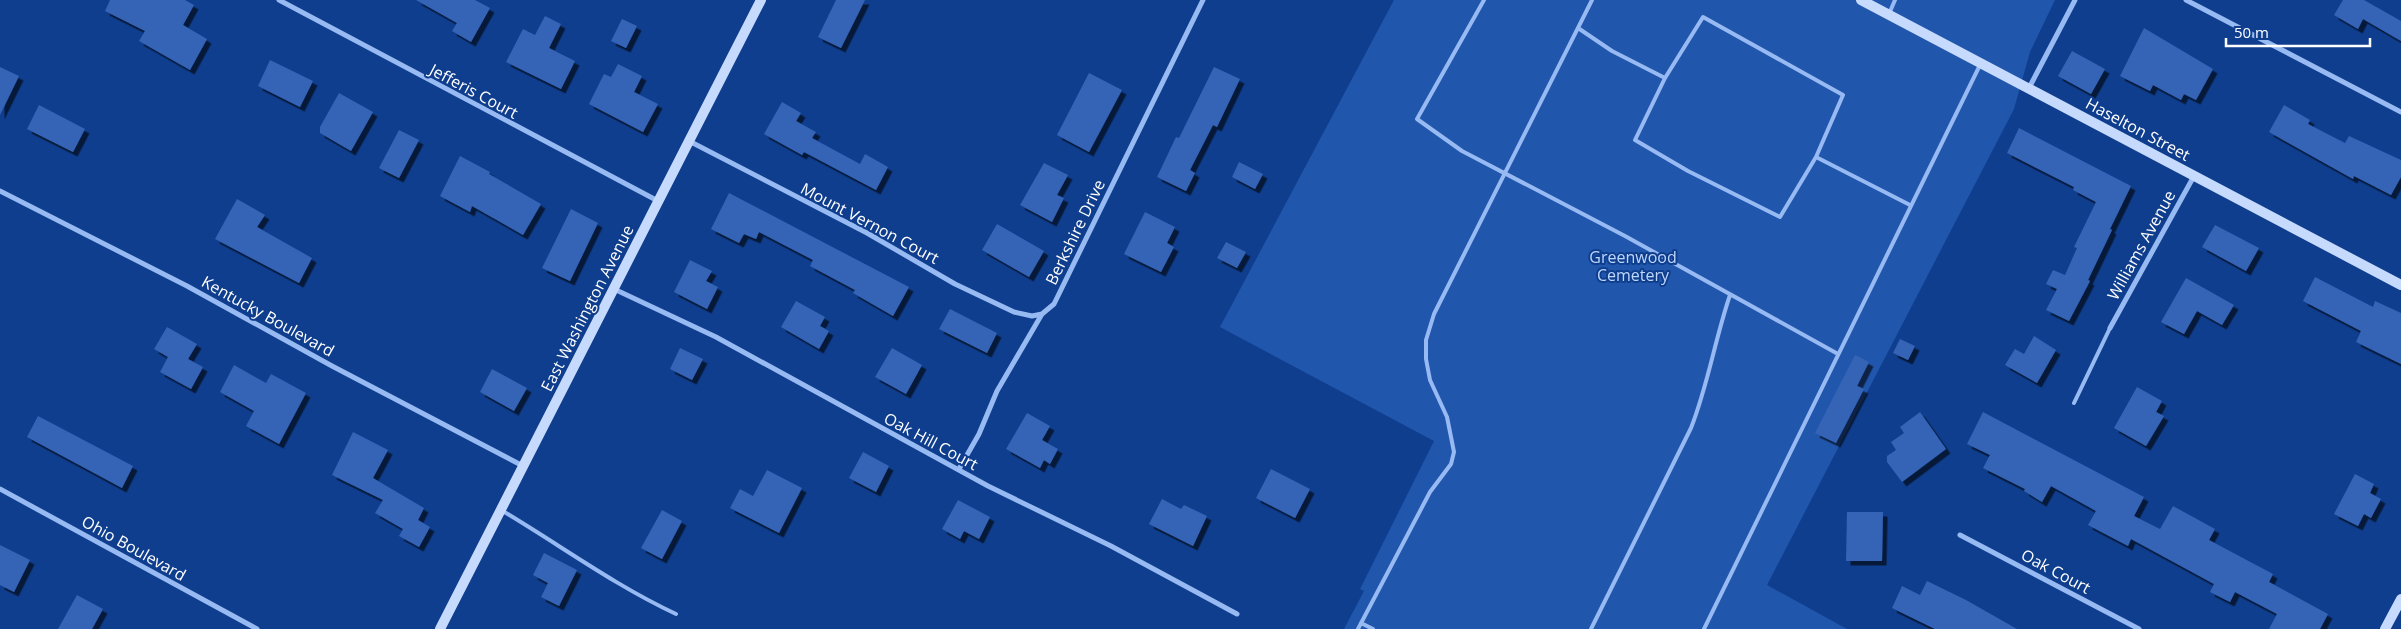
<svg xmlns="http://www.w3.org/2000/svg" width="2401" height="629" font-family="'Open Sans',sans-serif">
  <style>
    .green { fill: #2156ad }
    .building { fill: #3464b5; filter: url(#shadow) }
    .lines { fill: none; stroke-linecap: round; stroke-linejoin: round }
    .lane { stroke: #97baf3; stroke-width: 4 }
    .street { stroke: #97baf3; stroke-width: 5 }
    .secondary { stroke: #c6dafd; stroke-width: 10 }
    .labels { text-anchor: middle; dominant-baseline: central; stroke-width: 4; stroke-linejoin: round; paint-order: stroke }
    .street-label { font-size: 16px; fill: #fff; stroke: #0f3e8e }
    .park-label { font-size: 16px; fill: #bed7fe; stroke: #0f3e8e }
  </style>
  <defs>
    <filter id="shadow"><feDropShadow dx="4.5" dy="4.5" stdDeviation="0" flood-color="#0009"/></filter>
  </defs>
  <rect width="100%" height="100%" fill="#0f3e8e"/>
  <path class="green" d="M1394,0H2055L2030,52L2014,109L1767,585L1847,629H1344L1364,591L1360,589L1434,441L1220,327Z"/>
  <path class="building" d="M110,0H185L194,5L183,25L207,39L190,70L139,41L145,31L105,11Z
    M416,0H475L490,8L471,42L452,31L457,23Z
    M836,0H865L841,48L818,37Z
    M2343,0H2364L2401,21V41L2363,19L2358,29L2334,15Z
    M545,16L561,24L549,48L575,61L561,89L506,62L523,29L535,35Z
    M622,19L637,26L626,48L611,41Z
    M2144,28L2213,69L2196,100L2184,94L2181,100L2153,85L2150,91L2120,76Z
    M2072,51L2105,69L2091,94L2058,76Z
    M270,60L313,81L300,107L258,86Z
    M618,64L642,76L634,92L658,104L643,132L589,104L604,74L611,77Z
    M0,67L19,76L0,115Z
    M1214,67L1240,79L1217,127L1213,125L1190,170L1195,173L1186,191L1157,177L1176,137L1179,138Z
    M1089,73L1122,90L1089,152L1057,135Z
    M339,93L373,112L351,151L320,133V127Z
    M782,102L801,113L796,121L816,132L812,138L860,164L865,154L888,167L876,190L804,152L802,155L764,134Z
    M39,105L85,129L73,152L27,129Z
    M2284,105L2310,120L2308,124L2345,143L2349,136L2401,160V177L2391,195L2354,176L2353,179L2269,132Z
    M2019,128L2131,186L2110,229L2112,230L2088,280L2090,281L2069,321L2046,310L2057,289L2046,284L2053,270L2065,275L2077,248L2074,247L2096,202L2073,190L2074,187L2007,153Z
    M399,130L419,140L399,178L379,168Z
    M460,156L490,172L489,174L541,204L523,235L472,206L470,212L440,196Z
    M1239,162L1263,174L1255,189L1232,177Z
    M1044,163L1068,175L1057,195L1064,198L1052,222L1020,205Z
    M729,193L909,287L893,316L853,293L855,290L810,266L813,260L759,232L756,239L744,234L739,243L711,229Z
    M237,199L265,215L257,227L312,258L299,283L215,239Z
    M571,209L598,223L570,281L542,268Z
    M1145,212L1175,227L1167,243L1174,247L1161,272L1124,254Z
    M997,224L1044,251L1029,277L982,250Z
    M2215,225L2259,248L2246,271L2202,247Z
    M1226,242L1246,252L1237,268L1217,258Z
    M690,260L712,271L706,281L718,287L707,309L674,292Z
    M2315,277L2373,307L2375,301L2401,313V364L2356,342L2361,331L2303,301Z
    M2186,278L2234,305L2222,325L2197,311L2184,334L2161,322Z
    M796,301L825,317L820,326L829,331L819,349L781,327Z
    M950,309L997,333L987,353L939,329Z
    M167,327L197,344L188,359L203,367L191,389L160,372L168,357L154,349Z
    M2034,336L2056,350L2037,383L2005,365L2015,349L2024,354Z
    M1900,339L1915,346L1908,360L1893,353Z
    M680,348L703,359L692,380L670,369Z
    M892,348L922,365L906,394L875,377Z
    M1855,355L1869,362L1857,386L1864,389L1836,443L1815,433Z
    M234,365L266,383L271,374L306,393L279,444L246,426L254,411L220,392Z
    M492,369L527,388L514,411L480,392Z
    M2137,387L2162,401L2156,412L2164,416L2146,446L2114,428Z
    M1920,412L1946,449L1902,482L1887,462V456L1896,450L1891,442L1904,433L1900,427Z
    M1983,412L2144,497L2134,516L2160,529L2173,506L2215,529L2209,540L2273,574L2269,582L2328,614L2320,629H2269L2277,614L2235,592L2230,602L2210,592L2214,584L2131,539L2128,546L2088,525L2096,511L2051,486L2042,502L2024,491L2025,489L1983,468L1990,455L1967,444Z
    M1027,413L1050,426L1042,440L1058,449L1050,464L1044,460L1040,468L1006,449Z
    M38,416L133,466L122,488L27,437Z
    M353,432L388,450L373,478L424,508L418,520L430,527L419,547L399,536L403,529L375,513L383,500L332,475Z
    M863,452L889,466L876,492L849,478Z
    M1271,469L1310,489L1295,518L1256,498Z
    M767,470L802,488L779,533L730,508L740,489L753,496Z
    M2355,474L2374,484L2370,493L2381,499L2371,518L2364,514L2358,526L2334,514Z
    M1162,499L1181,509L1184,505L1207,516L1193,546L1149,524Z
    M958,500L990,517L979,539L964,531L960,539L942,529Z
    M662,510L682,521L662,559L641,548Z
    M1847,512H1883L1882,561H1846Z
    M0,545L30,560L14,592L0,585Z
    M544,553L577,570L559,606L541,597L548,583L533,575Z
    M1927,581L1966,600L2017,629H1935L1892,608L1902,586L1920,595Z
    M77,595L103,609L92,629H58Z"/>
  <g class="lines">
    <path class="lane" d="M1484,0L1417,119L1462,151L1625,236L1838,354
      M1889,14L1895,0
      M1703,17L1843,95L1816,157L1780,217L1688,171L1635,140L1665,78Z
      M1578,28L1612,51L1665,78
      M1816,157L1910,205
      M2074,403L2110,328
      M501,510C560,545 614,585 676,614
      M1361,623L1373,629
      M1358,629L1430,492L1451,464L1454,452L1447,417L1430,380L1426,359V340L1434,314L1592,0
      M1591,629L1691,428C1708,385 1715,339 1730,295
      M1704,629L1980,65"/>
    <path class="street" d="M279,0L658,201
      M2186,0L2401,112
      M2029,88L2075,0
      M689,141L867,233L955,284L1014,312L1032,316L1042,314
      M0,191L187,286L332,366L523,466
      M614,289L716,337L988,486L1111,546L1237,614
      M2110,328L2194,176
      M959,469L979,434L997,391L1042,314L1054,304L1203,0
      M0,489L257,629
      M1960,535L2139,629"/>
    <path class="secondary" d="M1861,0L2401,285
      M440,629L761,0
      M2385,629L2401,599"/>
  </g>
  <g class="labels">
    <g class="street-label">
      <text transform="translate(474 91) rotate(28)">Jefferis Court</text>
      <text transform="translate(2138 129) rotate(28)">Haselton Street</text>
      <text transform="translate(870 223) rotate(28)">Mount Vernon Court</text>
      <text transform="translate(1075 232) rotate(-64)">Berkshire Drive</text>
      <text transform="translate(2141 245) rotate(-61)">Williams Avenue</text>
      <text transform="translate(587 308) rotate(-63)">East Washington Avenue</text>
      <text transform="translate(268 316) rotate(29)">Kentucky Boulevard</text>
      <text transform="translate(931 441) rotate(28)">Oak Hill Court</text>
      <text transform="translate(134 548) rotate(29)">Ohio Boulevard</text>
      <text transform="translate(2056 571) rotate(28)">Oak Court</text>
    </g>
    <g class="park-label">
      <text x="1633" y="257">Greenwood<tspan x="1633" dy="18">Cemetery</tspan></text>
    </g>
  </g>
  <path d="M2226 38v8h144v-8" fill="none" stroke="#ffffff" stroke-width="2.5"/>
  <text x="2234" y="38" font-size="15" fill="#ffffff" stroke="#0f3e8e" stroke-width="4" paint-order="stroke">50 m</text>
</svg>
